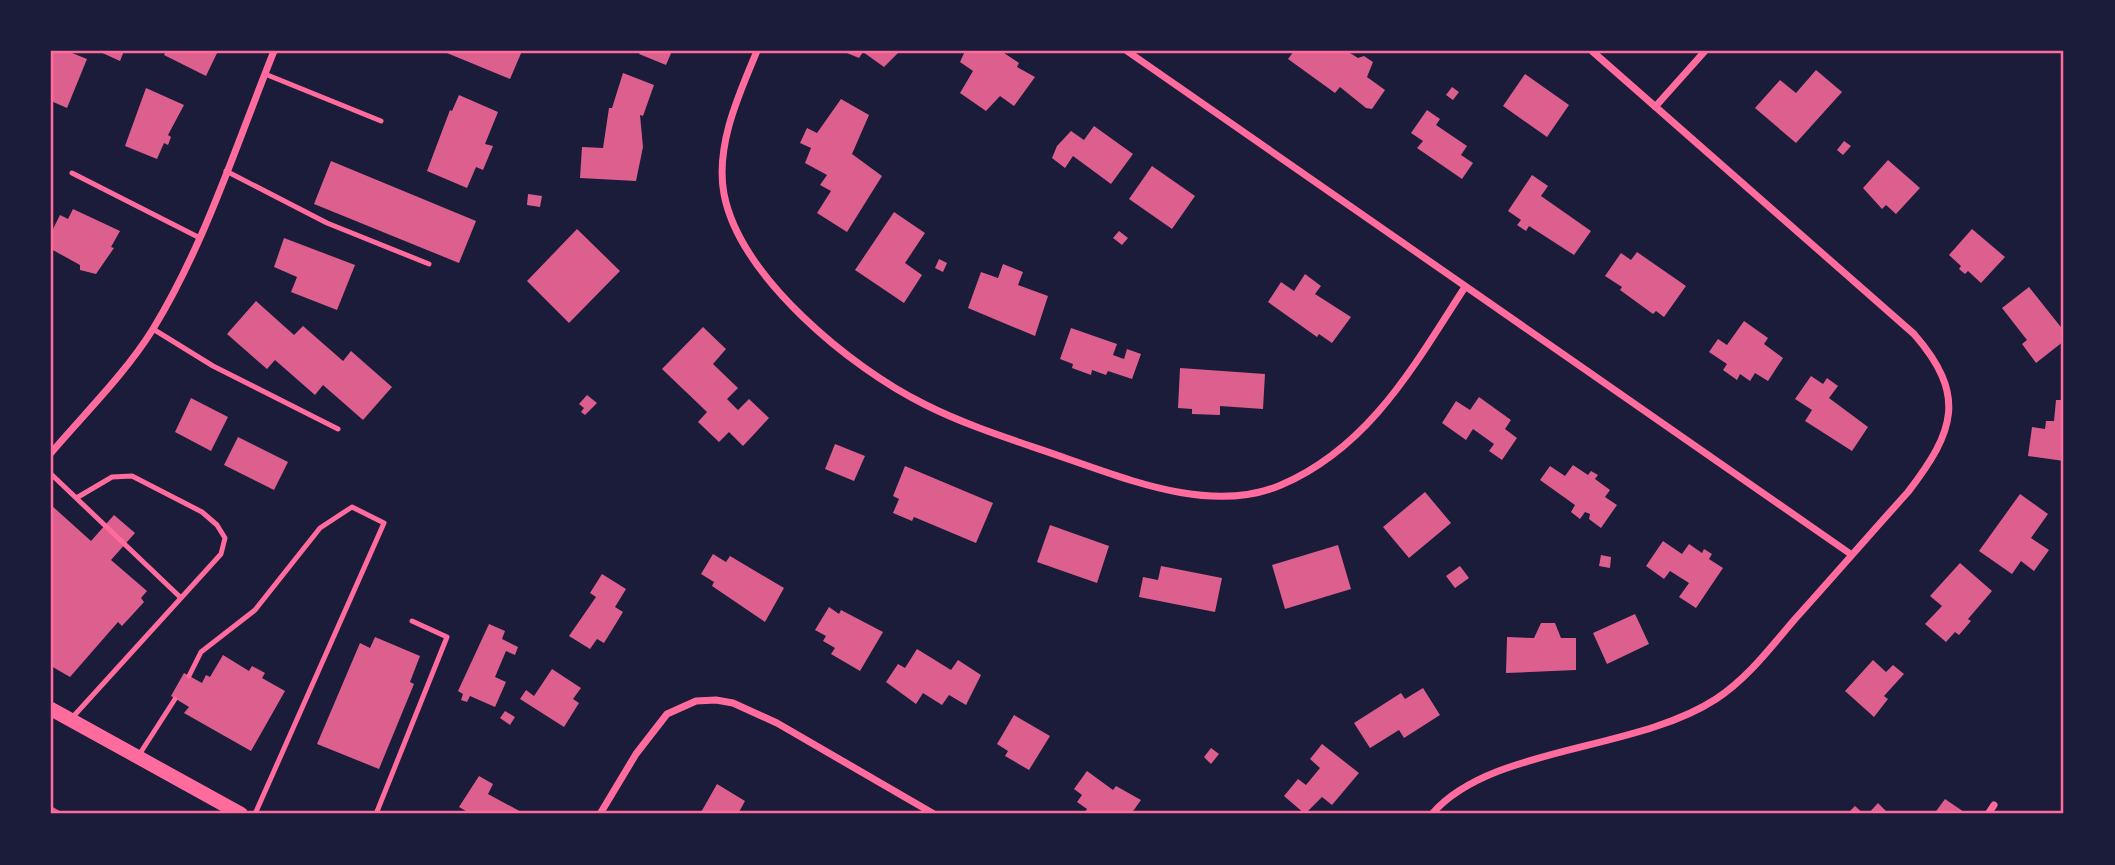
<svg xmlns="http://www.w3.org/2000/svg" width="2115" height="865" font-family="Literata,serif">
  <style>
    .building { fill: #dd5f8e }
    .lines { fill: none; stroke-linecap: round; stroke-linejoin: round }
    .service { stroke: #ff6b9d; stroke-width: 5 }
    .minor { stroke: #ff6b9d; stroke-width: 7 }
    .secondary { stroke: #ff6b9d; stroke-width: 14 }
    .neatline { fill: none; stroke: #ff6b9d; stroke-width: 2.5 }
  </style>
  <rect width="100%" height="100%" fill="#1b1b3a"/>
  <path class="building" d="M51,51H67L87,59L67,108L51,101Z
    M98,51H124L120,61Z
    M166,51H218L206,76L164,55Z
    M442,51H522L510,79Z
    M641,51H672L666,65L639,54Z
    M842,51H900L884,67L863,52L859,58Z
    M965,51H1001L1019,63L1017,67L1035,77L1014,106L1000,96L986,111L960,93L973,71L960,62Z
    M1294,51H1347L1358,58L1364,56L1373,62L1367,77L1385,90L1372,109L1366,108L1340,87L1335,93L1288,59Z
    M1816,70L1842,92L1796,143L1755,108L1780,80L1796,93Z
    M623,73L654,85L643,116L640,115L643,147L636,181L580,178L582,147L603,148L609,108H612Z
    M1525,74L1569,105L1547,137L1503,106Z
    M1452,87L1459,92L1453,100L1446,95Z
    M146,88L184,105L168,135L171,137L168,145L164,143L157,159L125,146Z
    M459,95L498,112L485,144L493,146L483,170L476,167L467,188L427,171L450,110L452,111Z
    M841,99L869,115L852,154L882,176L847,232L817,213L831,191L820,185L827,175L805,163L811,148L800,143L807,128L817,133Z
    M1427,110L1440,119L1436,125L1467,146L1461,155L1473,163L1462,179L1417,148L1423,141L1411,133Z
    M1094,126L1133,154L1111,184L1073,156L1065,168L1052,158L1057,146L1071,131L1084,140Z
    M1844,141L1851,146L1843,155L1837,150Z
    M1888,160L1920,188L1896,214L1886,205L1882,209L1863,188Z
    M331,161L476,221L459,263L314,204Z
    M1152,166L1195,196L1172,229L1129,199Z
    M1532,175L1548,186L1541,196L1591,231L1574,255L1529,226L1526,231L1517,225L1521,220L1508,211Z
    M528,194L542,196L540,207L527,205Z
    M73,209L120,231L111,247L114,248L96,274L80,270V265L51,249V233L60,215L68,219Z
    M894,212L925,233L905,263L922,275L904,303L855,270Z
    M577,229L620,271L569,323L527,281Z
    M1972,229L2005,257L1981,283L1968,271L1965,274L1959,269L1961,266L1949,255Z
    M1119,231L1128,238L1122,245L1113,238Z
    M284,238L355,265L337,310L291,292L297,277L274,267Z
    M1637,252L1686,286L1664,317L1656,311L1653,314L1620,290L1622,287L1605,276L1621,253L1631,260Z
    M939,259L947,263L943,272L935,268Z
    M1003,264L1023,272L1018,285L1048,296L1035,336L968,308L981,272L998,278Z
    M1305,274L1321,286L1315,294L1351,317L1332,343L1319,334L1317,337L1268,302L1281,282L1294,291Z
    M2029,287L2064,331V341L2036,363L2022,344L2027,340L2002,308Z
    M256,301L294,335L303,326L343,361L351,351L392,387L363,420L323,385L315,395L275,360L267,369L227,334Z
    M1744,321L1768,338L1764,344L1783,358L1768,381L1755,373L1750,381L1740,374L1737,380L1723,370L1727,364L1709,352L1718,339L1727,345Z
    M703,327L726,349L713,364L738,388L727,399L738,410L749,399L769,418L743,446L729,432L719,442L698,422L707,412L662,369Z
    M1071,328L1117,344L1113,355L1124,359L1127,349L1141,354L1132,379L1108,371L1106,375L1092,370L1091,375L1072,368L1073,364L1060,359Z
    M1180,368L1265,374L1263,409L1220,406V415L1192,414V409L1178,408Z
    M1811,376L1823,384L1827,378L1838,386L1829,398L1868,427L1852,451L1805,421L1812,410L1795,399Z
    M587,395L597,403L585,415L581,412L584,408L579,404Z
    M1479,397L1511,420L1505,429L1517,438L1502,460L1489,451L1494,444L1473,429L1466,440L1442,423L1456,401L1470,410Z
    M191,398L228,417L211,451L175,432Z
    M2056,400H2064V461L2028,456L2032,427L2045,429L2046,421H2054Z
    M238,437L288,462L274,490L224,465Z
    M835,444L865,456L854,481L825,469Z
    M1573,465L1588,475L1591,471L1598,475L1595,479L1610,490L1605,497L1617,505L1601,528L1589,519L1590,514L1585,512L1580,519L1571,512L1575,505L1540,480L1550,466L1565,476Z
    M905,466L993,503L976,543L914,517L912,521L893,513L899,499L893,496Z
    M1425,492L1451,523L1409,558L1383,527Z
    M2020,494L2048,514L2031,538L2049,550L2034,571L2021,561L2012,574L1979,551Z
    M51,505L91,541L114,515L135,533L111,560L147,591L141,598L144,602L122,626L118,622L70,677L51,666Z
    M1050,525L1109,546L1097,583L1037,562Z
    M1663,541L1682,554L1689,544L1702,553L1704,549L1712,554L1709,559L1723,568L1696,608L1679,597L1689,583L1670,571L1664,579L1646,566Z
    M1338,545L1351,589L1285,609L1272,565Z
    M713,554L726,562L730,556L784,588L765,622L712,586L714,582L701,574Z
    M1601,555L1611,557L1610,568L1599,566Z
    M1960,563L1992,591L1968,619L1971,621L1959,635L1955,632L1946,642L1925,624L1942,606L1930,596Z
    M1161,566L1222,578L1215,612L1139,597L1143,577L1158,580Z
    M1460,566L1469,578L1455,588L1446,576Z
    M602,574L626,589L615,607L623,612L604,643L597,639L590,649L569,636L596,597L590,593Z
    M829,607L839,614L841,610L883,632L860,671L831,654L835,648L823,641L826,636L815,630Z
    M1635,614L1649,644L1607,664L1593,633Z
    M1541,623H1555L1561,638H1576V670L1506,673L1507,637L1534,638Z
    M489,624L505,631L502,639L518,647L515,655L506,651L495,677L506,682L495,707L470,696L467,702L461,700L463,694L458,691Z
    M375,637L420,656L410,682L414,684L379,769L317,744L360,643L370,648Z
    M917,649L951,670L958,660L981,675L966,705L949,695L942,705L923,693L916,704L886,682L898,664L905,668Z
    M223,655L249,671L252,666L265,673L262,678L285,691L251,751L184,713L189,707L171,696L184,673L202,683L206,675L210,677Z
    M1873,660L1886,672L1893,665L1904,674L1884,696L1888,699L1874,717L1845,691Z
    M552,669L581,688L573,699L579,703L564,727L520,699L526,690L534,696Z
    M1423,688L1440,715L1404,738L1399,730L1370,748L1354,723L1401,693L1405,699Z
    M505,711L515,717L510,725L500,718Z
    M1014,715L1050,736L1029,770L1005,756L1008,751L997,744Z
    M1322,744L1359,773L1332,805L1322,797L1305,814L1284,796L1298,779L1306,785L1320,768L1310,759Z
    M1211,748L1219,754L1211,764L1204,757Z
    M1087,771L1113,790L1116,786L1141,800L1131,814H1084L1087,809L1077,802L1082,795L1074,789Z
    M479,776L493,784L488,794L525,814H485L480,811L471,814L459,807Z
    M717,784L745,801L738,814H700Z
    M1945,799L1967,814H1934Z
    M1878,803L1889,814H1868Z
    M51,806L65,814H51Z
    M1855,806L1864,814H1847Z"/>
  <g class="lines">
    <path class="service" d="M265,74L381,121
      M226,171L327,223L429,264
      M72,173L198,237
      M153,329L213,366L338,429
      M51,474L180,597
      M189,676L201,652L255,610L320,528L352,507L384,523L255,814
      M71,719L221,554L225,538L217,525L202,512L132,476L112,477L78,497
      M139,755L175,699
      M376,814L447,637L412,621"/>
    <path class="minor" d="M757,51C739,94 715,146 724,194C740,277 851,368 924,404C969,427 1020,442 1068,459C1132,481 1213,514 1281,485C1370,447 1415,364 1465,287
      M1127,51L1852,555
      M1655,107L1705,51
      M51,453C85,413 125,374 153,329C205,244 237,143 274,51
      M600,814L636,754L667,714L696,701L716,700L733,703L777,723L934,814
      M1432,814C1490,746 1635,752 1716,699C1747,679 1771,647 1795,619C1833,577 1870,534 1908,492C1955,431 1967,395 1914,334L1592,51
      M1988,814L1994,805"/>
    <path class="secondary" d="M51,709L241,814"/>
  </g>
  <rect width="2115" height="865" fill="none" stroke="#1b1b3a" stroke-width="105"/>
  <rect x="52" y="52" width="2010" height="760" class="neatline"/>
</svg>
